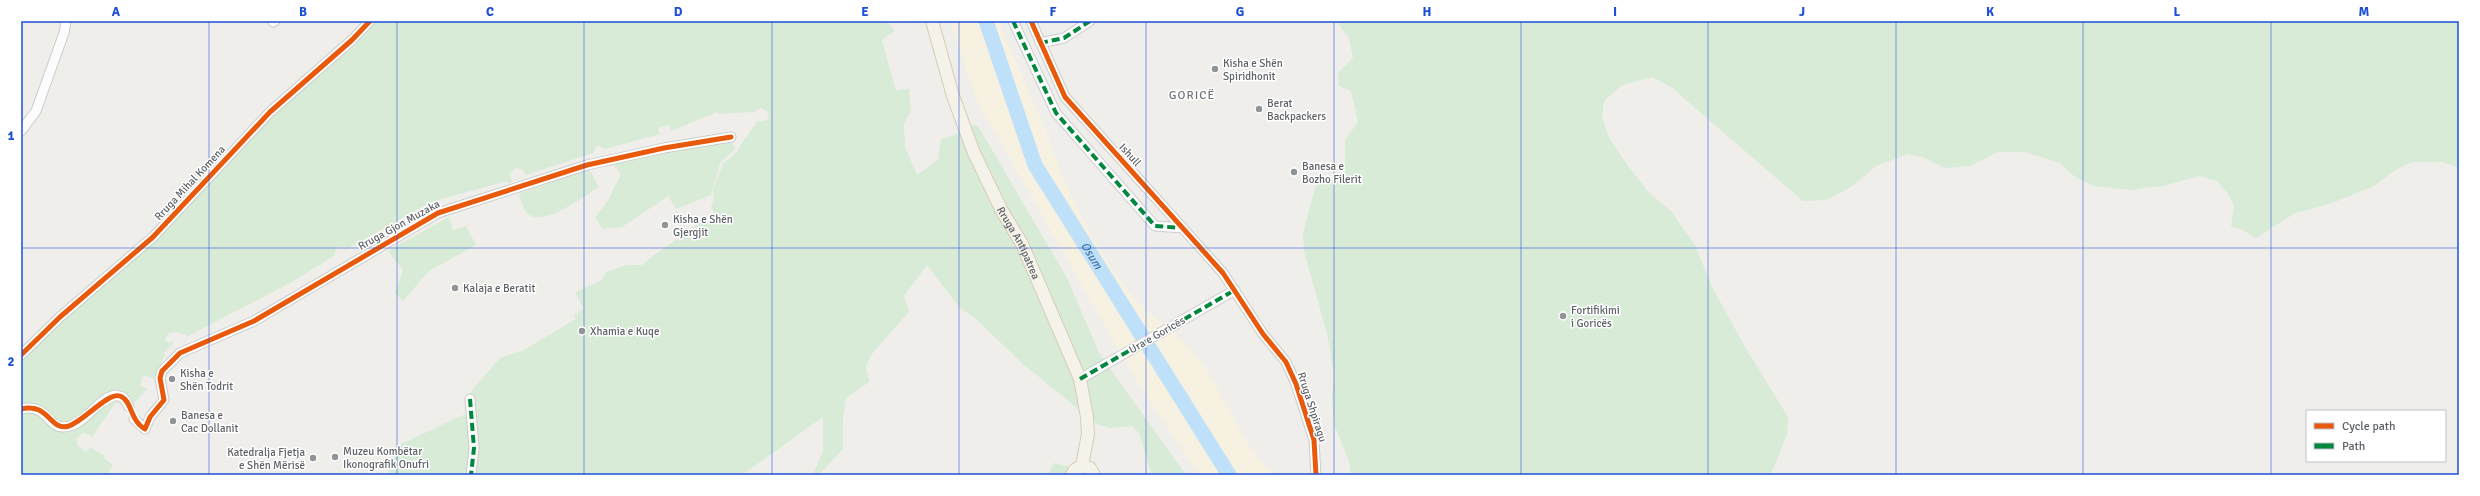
<svg xmlns="http://www.w3.org/2000/svg" width="2480" height="496" font-family="Signika,sans-serif">
  <style>
    .green { fill: #d8ebd6 }
    .sand { fill: #f6f1e1 }
    .lines { fill: none; stroke-linecap: round; stroke-linejoin: round }
    .river { stroke: #bfe0f9; stroke-width: 15 }
    .minor-casing { stroke: #cbcccc; stroke-width: 11 }
    .major-casing { stroke: #d7ceb8; stroke-width: 14 }
    .minor { stroke: #fdfcfc; stroke-width: 9 }
    .major { stroke: #f4f2e9; stroke-width: 12 }
    .quiet { stroke: #00873e; stroke-width: 4; stroke-dasharray: 8 4; stroke-linecap: butt }
    .cycleway-casing { stroke: #fff; stroke-width: 8 }
    .cycleway { stroke: #e8590c; stroke-width: 5 }
    .grid { fill: none; stroke: #1d4ed8; stroke-width: 1; stroke-opacity: 0.55 }
    .poi-dot { fill: #919496; stroke: #fff; stroke-width: 1.5 }
    .labels { text-anchor: middle; dominant-baseline: central; stroke-width: 3; stroke-linejoin: round; paint-order: stroke }
    .poi-label { font-size: 11px; fill: #5f6368; stroke: #fff; text-anchor: start }
    .street-label { font-size: 11px; fill: #5f6368; stroke: #fff }
    .neighbourhood-label { font-size: 12px; letter-spacing: 1px; fill: #70757a; stroke: #fff }
    .water-label { font-size: 12px; font-style: italic; fill: #4174aa; stroke: #fff }
    .neatline { fill: none; stroke: #1d4ed8; stroke-width: 1.5 }
    .grid-label { font-size: 13px; text-anchor: middle; font-weight: bold; fill: #1d4ed8 }
  </style>
  <rect width="100%" height="100%" fill="#efeeea"/>
  <path class="green" d="M377,21H887L895,31L882,40L896,91L909,88L911,112L904,123L905,147L917,175L938,160L941,139L955,135L970,125L978,126L1067,278L1099,353L1186,475H1152L1139,433L1132,426L1111,428L1098,425L1023,364L974,317L960,308L927,265L904,296L909,312L871,355L866,367L869,382L846,398L843,418V449L819,475H813L823,451V417L742,475L391,474L386,468C389,459 396,454 401,444L472,411L468,395L500,358L524,350L576,319L574,315L584,309L575,292L601,281L606,272L627,265H642C660,248 683,239 700,221L706,223L713,220L715,215L711,206L714,200L713,189L723,164L737,152L743,141L758,121H765L769,118L767,111L761,108L754,112L718,114L717,112L671,131L669,125L658,128L660,134L605,149L597,145L593,153L526,175L522,169L515,168L510,174L512,182L508,183L507,181L431,202L345,250V247H337L334,256L290,283L188,336L178,332L169,333L165,339L169,343L172,340L173,343L166,352H163L165,354L154,379L144,375L140,385L147,389L133,404L126,407L116,402L92,437L84,432L76,439L78,446L86,452L90,447L105,456L104,458L113,465L109,472L113,475H21V361L296,92C324,70 355,50 377,21Z
    M1336,21H2459V167L2441,162H2412L2397,169L2374,186L2332,203L2295,213L2256,238L2243,230L2231,226L2234,206L2228,194L2217,181L2199,176L2167,185L2131,190L2094,186L2075,177L2060,163L2025,152H1998L1969,166L1945,168L1922,157L1908,154L1876,166L1851,187L1827,200L1803,201L1671,87L1652,77L1622,85L1604,101L1602,118L1610,139L1628,166L1650,194L1671,211L1695,245L1712,287L1745,347L1788,417L1787,435L1771,474L1351,475L1349,461L1334,424L1332,397L1334,376L1328,337L1304,251L1303,233L1317,181L1345,176V140L1358,122L1351,91L1339,86L1338,73L1353,58L1349,38Z
    M730,139L735,149L720,163L711,195L676,209L668,196L622,227L603,229L595,217L607,202L621,174L610,162Z
    M589,169L599,187C583,196 542,230 526,212C523,207 521,199 518,194Z
    M449,217L453,230L466,226L476,245L429,271L403,301L395,293L403,270L388,251Z
    M1054,463L1074,468L1071,475H1048Z"/>
  <path class="sand" d="M950,21H999C1012,56 1029,89 1043,124C1051,143 1057,164 1066,183C1082,219 1102,257 1126,288C1148,317 1180,333 1201,362C1229,400 1238,442 1275,475H1199L1135,379L977,101Z"/>
  <g class="lines">
    <path class="river" id="s1" d="M986,21L1035,165L1229,475"/>
    <g class="minor-casing">
      <path id="minor" d="M1013,21L1056,113L1155,226L1183,228
        M1031,21L1065,97L1223,273L1263,334L1286,362L1296,384L1314,440L1316,475
        M273,22L275,21
        M1040,43L1064,38L1090,21
        M21,131L36,111L64,33L66,21
        M21,355L60,317L153,237L270,112L352,40L370,21
        M1080,379L1235,290
        M470,399L474,448L471,475
        M21,409C48,403 47,428 64,427C85,426 95,401 114,395L123,397L129,407
        M134,419L145,429L150,417L164,400L160,378L162,371L180,353L254,321L438,213L587,165L664,148L731,137"/>
    </g>
    <g class="major-casing">
      <g id="major">
        <path id="s2" d="M932,21L953,96L974,153L1002,211L1022,244L1080,379L1087,417L1088,434L1082,466"/>
        <path d="M1072,475C1075,467 1082,465 1090,468L1094,475"/>
      </g>
    </g>
    <use href="#minor" class="minor"/>
    <use href="#major" class="major"/>
    <path class="quiet" d="M1013,21L1056,113L1155,226L1183,228
      M1040,43L1064,38L1090,21
      M1080,379L1235,290
      M470,399L474,448L471,475"/>
    <g class="cycleway-casing">
      <path id="cycleway" d="M1031,21L1065,97L1223,273L1263,334L1286,362L1296,384L1314,440L1316,475
        M21,355L60,317L153,237L270,112L352,40L370,21
        M21,409C50,402 49,432 69,426C84,421 108,392 120,396C132,400 130,421 145,429L150,417L164,400L160,378L162,371L180,353L254,321L438,213L587,165L664,148L731,137"/>
    </g>
    <use href="#cycleway" class="cycleway"/>
  </g>
  <path class="grid" d="M209,21V475M397,21V475M584,21V475M772,21V475M959,21V475M1146,21V475M1334,21V475M1521,21V475M1708,21V475M1896,21V475M2083,21V475M2271,21V475M21,248H2459"/>
  <g class="poi-dot">
    <circle cx="1215" cy="69" r="4"/>
    <circle cx="1259" cy="109" r="4"/>
    <circle cx="1294" cy="172" r="4"/>
    <circle cx="665" cy="225" r="4"/>
    <circle cx="455" cy="288" r="4"/>
    <circle cx="1563" cy="316" r="4"/>
    <circle cx="582" cy="331" r="4"/>
    <circle cx="172" cy="379" r="4"/>
    <circle cx="173" cy="421" r="4"/>
    <circle cx="335" cy="457" r="4"/>
    <circle cx="313" cy="458" r="4"/>
  </g>
  <g class="labels">
    <g class="poi-label">
      <text x="1223" y="63">Kisha e Shën<tspan x="1223" dy="13">Spiridhonit</tspan></text>
      <text x="1267" y="103">Berat<tspan x="1267" dy="13">Backpackers</tspan></text>
      <text x="1302" y="166">Banesa e<tspan x="1302" dy="13">Bozho Filerit</tspan></text>
      <text x="673" y="219">Kisha e Shën<tspan x="673" dy="13">Gjergjit</tspan></text>
      <text x="463" y="288">Kalaja e Beratit</text>
      <text x="1571" y="310">Fortifikimi<tspan x="1571" dy="13">i Goricës</tspan></text>
      <text x="590" y="331">Xhamia e Kuqe</text>
      <text x="180" y="373">Kisha e<tspan x="180" dy="13">Shën Todrit</tspan></text>
      <text x="181" y="415">Banesa e<tspan x="181" dy="13">Cac Dollanit</tspan></text>
      <text x="343" y="451">Muzeu Kombëtar<tspan x="343" dy="13">Ikonografik Onufri</tspan></text>
      <text x="305" y="452" text-anchor="end">Katedralja Fjetja<tspan x="305" dy="13">e Shën Mërisë</tspan></text>
    </g>
    <g class="street-label">
      <text transform="translate(1130 155) rotate(48)">Ishull</text>
      <text transform="translate(190 183) rotate(-47)">Rruga Mihal Komena</text>
      <text transform="translate(399 225) rotate(-29)">Rruga Gjon Muzaka</text>
      <text stroke="none"><textPath href="#s2" startOffset="239">Rruga Antipatrea</textPath></text>
      <text transform="translate(1157 335) rotate(-30)">Ura e Goricës</text>
      <text transform="translate(1312 407) rotate(72)">Rruga Shpiragu</text>
    </g>
    <g class="neighbourhood-label">
      <text x="1192" y="95">GORICË</text>
    </g>
    <g class="water-label">
      <text stroke="none"><textPath href="#s1" startOffset="259">Osum</textPath></text>
    </g>
  </g>
  <rect width="2480" height="496" fill="none" stroke="#ffffff" stroke-width="44"/>
  <rect x="2306" y="410" width="140" height="52" fill="#ffffff" stroke="#bfc1c3"/>
  <rect x="2314" y="423" width="20" height="6" fill="#e8590c" stroke="#bfc1c3"/>
  <text x="2342" y="430" font-size="12" fill="#5f6368">Cycle path</text>
  <rect x="2314" y="443" width="20" height="6" fill="#00873e" stroke="#bfc1c3"/>
  <text x="2342" y="450" font-size="12" fill="#5f6368">Path</text>
  <rect x="22" y="22" width="2436" height="452" class="neatline"/>
  <g class="grid-label">
    <text x="116" y="16">A</text>
    <text x="303" y="16">B</text>
    <text x="490" y="16">C</text>
    <text x="678" y="16">D</text>
    <text x="865" y="16">E</text>
    <text x="1053" y="16">F</text>
    <text x="1240" y="16">G</text>
    <text x="1427" y="16">H</text>
    <text x="1615" y="16">I</text>
    <text x="1802" y="16">J</text>
    <text x="1990" y="16">K</text>
    <text x="2177" y="16">L</text>
    <text x="2364" y="16">M</text>
    <text x="11" y="140">1</text>
    <text x="11" y="366">2</text>
  </g>
</svg>
